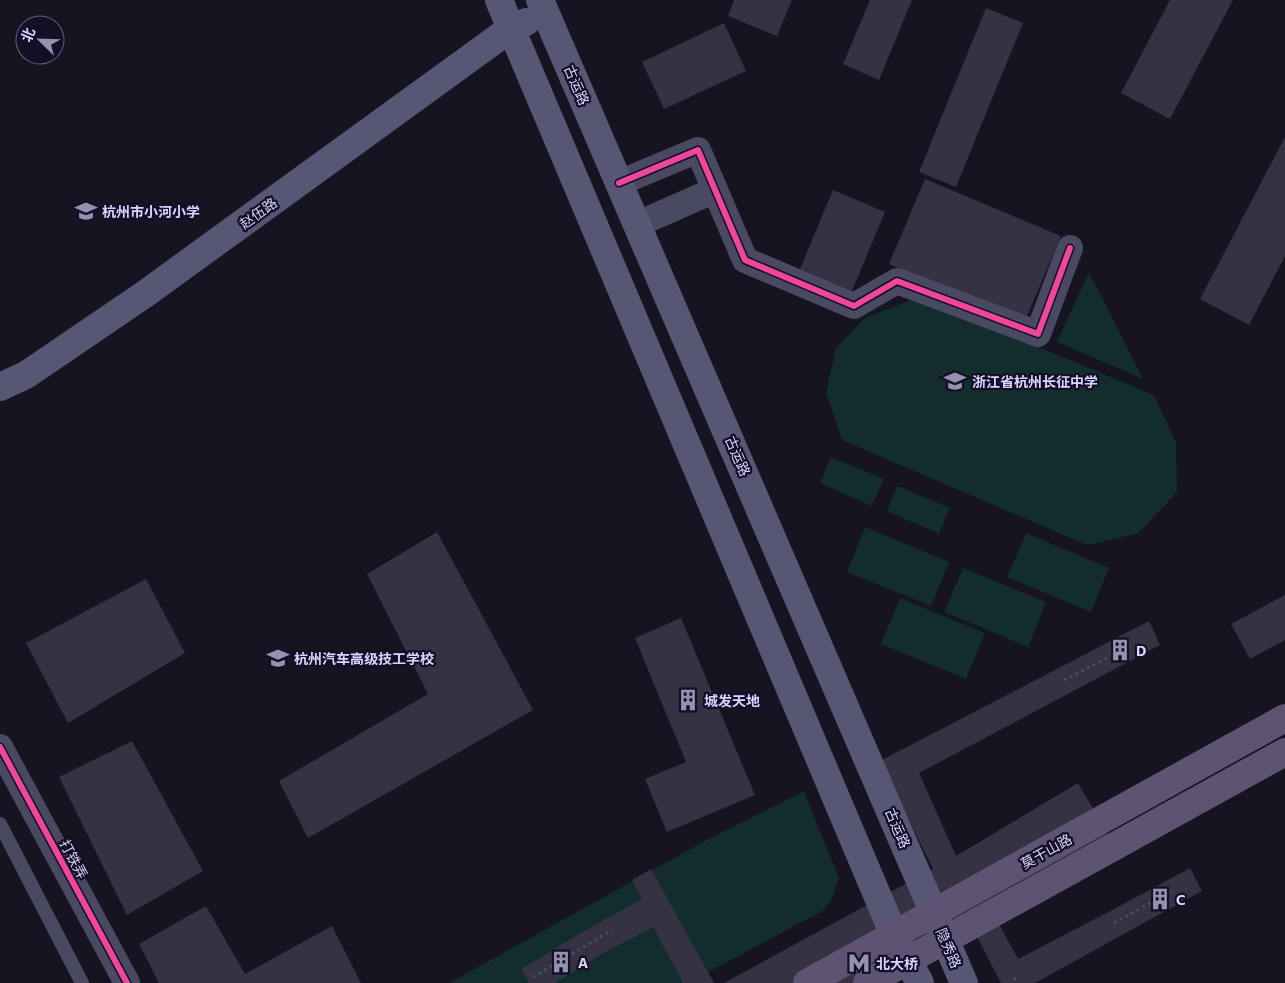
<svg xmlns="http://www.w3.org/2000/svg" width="1285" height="983" font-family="Commissioner,'Noto Sans SC',sans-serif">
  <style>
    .green { fill: #132c2d }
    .building { fill: #343243 }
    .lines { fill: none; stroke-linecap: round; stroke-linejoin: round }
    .path { stroke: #44505f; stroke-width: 3; stroke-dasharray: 2.5 4; stroke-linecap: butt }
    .lane { stroke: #4a4962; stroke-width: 14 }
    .street { stroke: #4a4962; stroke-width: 26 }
    .secondary { stroke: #575674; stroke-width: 28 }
    .primary { stroke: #5e5373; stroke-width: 28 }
    .cycleway-casing { stroke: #130f26; stroke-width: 9 }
    .cycleway { stroke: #ed469a; stroke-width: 6 }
    .labels { text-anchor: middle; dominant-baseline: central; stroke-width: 4.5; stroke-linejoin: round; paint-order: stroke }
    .street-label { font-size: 14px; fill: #d9d4ff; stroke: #130f26 }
    .poi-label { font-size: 14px; font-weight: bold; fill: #d9d4ff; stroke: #130f26; text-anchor: start }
  </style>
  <rect width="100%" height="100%" fill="#161421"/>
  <path class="green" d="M1089,272L1143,379L1057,342Z
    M918,297L1154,395L1176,443L1177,492L1139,533L1087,545L842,440L826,393L836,348L865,318Z
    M831,457L884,479L872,506L820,483Z
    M897,486L950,508L939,534L887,511Z
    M865,527L949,562L931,606L847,572Z
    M1026,533L1109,568L1091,612L1007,577Z
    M963,568L1046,602L1028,647L944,612Z
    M900,598L985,633L966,679L881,644Z
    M804,791L839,878L833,897L824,910L688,983H449L712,837Z"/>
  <path class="building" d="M734,0H792L777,36L728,16Z
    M870,0H912L879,80L843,64Z
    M1170,0H1233L1170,119L1121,93Z
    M986,8L1023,23L956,187L919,172Z
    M724,23L746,71L664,109L642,62Z
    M1285,137V256L1249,325L1200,299Z
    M925,179L1061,236L1025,321L889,264Z
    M833,190L885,212L852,291L800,269Z
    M437,532L533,710L308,838L279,781L428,694L367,574Z
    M146,579L185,653L68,723L26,643Z
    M1285,595V640L1250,659L1231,624Z
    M681,618L755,795L667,832L645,779L686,762L635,638Z
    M1149,621L1160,645L919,773L956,856L1078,783L1121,856L999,924L1018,959L1118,907L1190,868L1202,891L1035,983H1001L976,935L891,983H724L933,869L880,761Z
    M132,741L203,871L127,915L59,777Z
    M651,869L714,983H683L653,927L600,955L555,983H529L521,969L584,931L642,899L632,880Z
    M206,906L245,974L332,926L361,983H159L139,944Z"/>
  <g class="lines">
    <path class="path" d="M1064,680L1130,646
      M1114,923L1172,891
      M533,977L612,930
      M1014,978L1017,983"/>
    <path class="lane" d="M0,824L82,983"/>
    <path class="street" d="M619,183L698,150L745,260L854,306L897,281L1038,334L1070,248
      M638,224L715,190
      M0,747L127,983"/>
    <path class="secondary" d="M499,0L894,935L920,983
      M540,0L964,983
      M0,387L26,375L145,294L510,29L526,22"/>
    <path class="primary" d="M807,983L1285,718
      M867,983L1285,752"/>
    <g class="cycleway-casing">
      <path id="cycleway" d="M619,183L698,150L745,260L854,306L897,281L1038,334L1070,248
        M0,747L127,983"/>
    </g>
    <use href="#cycleway" class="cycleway"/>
  </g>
  <defs>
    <g id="school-bare" transform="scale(1.725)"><path d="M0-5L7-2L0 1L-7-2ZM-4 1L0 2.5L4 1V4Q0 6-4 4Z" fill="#9591b1" stroke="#130f26" stroke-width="2.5" paint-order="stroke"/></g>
    <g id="building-bare" transform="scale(1.725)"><path d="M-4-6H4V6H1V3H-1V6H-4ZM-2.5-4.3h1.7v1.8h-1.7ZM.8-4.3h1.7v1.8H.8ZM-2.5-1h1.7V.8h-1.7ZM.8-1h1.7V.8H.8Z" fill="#9591b1" stroke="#130f26" stroke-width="2.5" paint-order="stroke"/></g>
    <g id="metro-bare" transform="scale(1.725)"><path d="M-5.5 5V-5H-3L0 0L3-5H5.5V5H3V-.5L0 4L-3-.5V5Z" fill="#9591b1" stroke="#130f26" stroke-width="2.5" paint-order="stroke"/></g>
  </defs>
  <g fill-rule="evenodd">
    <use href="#school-bare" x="86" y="211"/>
    <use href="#school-bare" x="955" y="381"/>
    <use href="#building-bare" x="1120" y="650"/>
    <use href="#school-bare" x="278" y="658"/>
    <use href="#building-bare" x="688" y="700"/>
    <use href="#building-bare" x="1160" y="899"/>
    <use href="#building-bare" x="561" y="962"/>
    <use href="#metro-bare" x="859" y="963"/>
  </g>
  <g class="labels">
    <g class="street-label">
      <text transform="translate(577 85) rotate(67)">古运路</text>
      <text transform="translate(258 213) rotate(-36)">赵伍路</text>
      <text transform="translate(738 456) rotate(67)">古运路</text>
      <text transform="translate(898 828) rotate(67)">古运路</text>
      <text transform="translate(1046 851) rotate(-29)">莫干山路</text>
      <text transform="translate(74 859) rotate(62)">打铁弄</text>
      <text transform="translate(949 948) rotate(67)">隐秀路</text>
    </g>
    <g class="poi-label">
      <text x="102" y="211">杭州市小河小学</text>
      <text x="972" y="381">浙江省杭州长征中学</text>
      <text x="1136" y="650">D</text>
      <text x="294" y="658">杭州汽车高级技工学校</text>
      <text x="704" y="700">城发天地</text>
      <text x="1176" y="899">C</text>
      <text x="578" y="962">A</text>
      <text x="876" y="963">北大桥</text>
    </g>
  </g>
  <g transform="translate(40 40) rotate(293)"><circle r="24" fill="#130f26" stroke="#625e7d"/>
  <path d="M0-4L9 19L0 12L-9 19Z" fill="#9591b1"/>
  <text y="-8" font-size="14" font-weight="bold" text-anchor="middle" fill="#d9d4ff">北</text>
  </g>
</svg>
